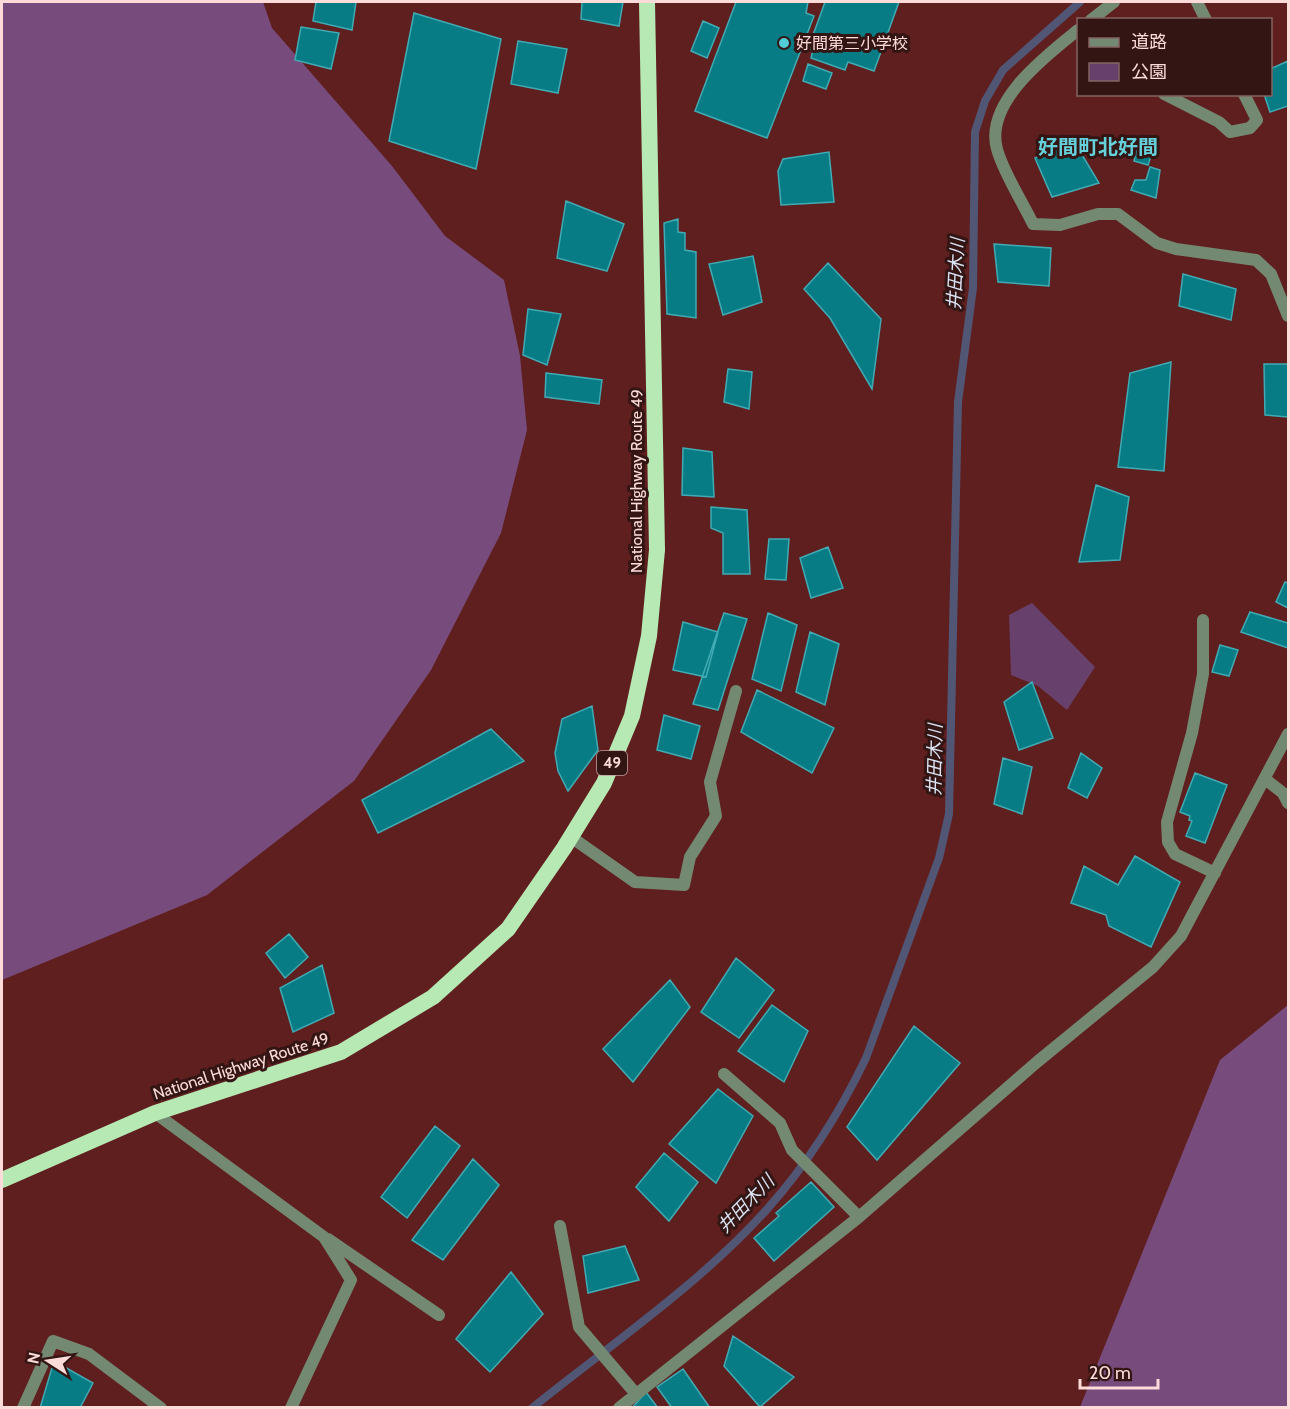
<svg xmlns="http://www.w3.org/2000/svg" width="1290" height="1409" font-family="Cabin,'Noto Sans JP',sans-serif">
  <style>
    .green { fill: #67406b }
    .forest { fill: #774c7c }
    .lines { fill: none; stroke-linecap: round; stroke-linejoin: round }
    .stream { stroke: #525675; stroke-width: 8 }
    .building { fill: #077c85; stroke: #41abb4; stroke-width: 1.5 }
    .minor { stroke: #738971; stroke-width: 12 }
    .trunk { stroke: #b7e9b4; stroke-width: 16 }
    .poi-dot { fill: #52ccd6; stroke: #331514; stroke-width: 2 }
    .labels { text-anchor: middle; dominant-baseline: central; stroke-width: 6; stroke-linejoin: round; paint-order: stroke }
    .shield { fill: #331514; stroke: #c0a09d; stroke-width: 1.5 }
    .shield-label { font-size: 15px; font-weight: bold; fill: #fddbd8 }
    .poi-label { font-size: 16px; fill: #fddbd8; stroke: #331514; text-anchor: start }
    .street-label { font-size: 16px; fill: #fddbd8; stroke: #331514 }
    .water-label { font-size: 18px; font-style: italic; fill: #dbe4f4; stroke: #331514 }
    .quarter-label { font-size: 20px; font-weight: bold; fill: #65d1db; stroke: #331514 }
  </style>
  <rect width="100%" height="100%" fill="#601f1f"/>
  <path class="green" d="M1032,603L1095,667L1067,710L1038,686L1011,675L1009,615Z"/>
  <path class="forest" d="M2,2H263L272,28L392,166L445,236L504,280L520,356L527,430L501,533L431,670L354,781L207,895L2,980Z
    M1288,1005V1407H1080L1220,1060Z"/>
  <g class="lines">
    <path class="stream" d="M532,1408C609,1346 705,1280 769,1207C808,1163 841,1110 866,1058L939,858L949,814L958,402L973,288L975,132L985,101L1003,70L1080,2"/>
  </g>
  <path class="building" d="M316,2H356L352,30L313,21Z
    M582,2H623L619,26L581,19Z
    M736,2H808L806,13L814,16L767,138L695,111Z
    M825,2H899L874,71L848,62L845,70L811,58L813,50L808,49Z
    M414,13L501,39L476,169L389,141Z
    M703,21L719,28L707,58L691,51Z
    M301,27L339,33L331,69L295,60Z
    M518,41L567,49L558,93L511,84Z
    M1288,61V106L1270,112L1264,94H1270V69Z
    M808,64L832,73L826,89L803,81Z
    M1072,138L1099,183L1052,197L1035,158Z
    M1139,141L1154,147L1148,165L1134,161Z
    M829,152L834,202L781,205L778,171L783,159Z
    M1150,167L1160,170L1156,198L1131,190L1135,180H1146Z
    M566,201L624,224L607,271L557,258Z
    M678,219V232L685,233V250L696,252V318L667,314L664,223Z
    M994,244L1051,248L1049,286L998,282Z
    M753,256L762,302L723,315L709,264Z
    M828,263L881,319L872,389L830,318L804,289Z
    M1183,274L1236,289L1231,320L1179,306Z
    M528,309L561,314L547,365L523,355Z
    M1171,362L1164,471L1118,467L1130,373Z
    M1264,364H1288V417L1265,415Z
    M728,369L752,372L749,409L724,402Z
    M546,373L602,380L599,404L545,397Z
    M683,448L712,452L714,497L682,495Z
    M1096,485L1129,497L1120,560L1079,562Z
    M711,507L747,510L750,574H723V533L711,528Z
    M769,539H789L786,580L765,579Z
    M828,547L843,588L811,598L800,558Z
    M1285,582L1288,583V608L1276,602Z
    M1250,612L1288,623V648L1241,632Z
    M724,613L747,619L718,710L693,704Z
    M768,613L797,625L781,691L752,679Z
    M683,622L718,632L706,677L673,670Z
    M810,632L839,644L825,705L796,692Z
    M1220,645L1238,650L1229,676L1212,672Z
    M1032,682L1053,738L1019,750L1004,702Z
    M757,690L834,728L812,773L741,732Z
    M592,706L598,750L568,791L558,771L555,753L562,719Z
    M664,715L700,726L691,759L657,750Z
    M491,729L524,761L378,833L362,800Z
    M1081,753L1102,768L1087,798L1068,788Z
    M1003,758L1032,767L1022,814L994,804Z
    M1195,773L1227,785L1205,843L1186,836L1192,821L1189,820L1190,816L1180,812Z
    M1135,856L1180,882L1151,947L1109,926L1106,915L1071,903L1084,866L1118,885Z
    M289,934L308,957L285,978L266,953Z
    M736,958L774,990L739,1038L701,1012Z
    M322,965L334,1013L293,1032L280,988Z
    M670,980L690,1007L633,1082L603,1049Z
    M772,1005L808,1031L784,1082L738,1051Z
    M914,1026L960,1063L877,1160L847,1127Z
    M718,1089L753,1116L716,1183L669,1144Z
    M435,1126L460,1146L407,1218L381,1197Z
    M664,1153L698,1182L669,1221L636,1187Z
    M473,1159L499,1185L443,1260L412,1240Z
    M811,1182L834,1207L774,1261L754,1238L779,1216L776,1213Z
    M625,1246L639,1280L588,1293L583,1256Z
    M511,1272L543,1314L490,1372L456,1339Z
    M733,1336L794,1377L760,1407L724,1366Z
    M54,1361L93,1383L80,1408H40Z
    M683,1369L710,1408H672L657,1387Z
    M646,1392L658,1408H632Z"/>
  <g class="lines">
    <path class="minor" d="M1197,2L1206,20
      M1091,20L1114,2
      M1078,30C1047,55 984,102 997,149C1003,172 1022,201 1033,224L1060,225L1098,214H1118L1157,243L1176,249L1256,260L1271,274L1288,316
      M1164,94L1219,122L1230,132L1250,128L1257,120L1244,94
      M1203,620V674L1192,733L1167,822L1168,842L1175,854L1215,873
      M1265,779L1283,793L1288,803
      M571,837L635,882L684,885L690,857L716,816L710,782L736,691
      M724,1074L780,1123L792,1150L859,1217
      M155,1113L324,1237L351,1280L291,1408
      M560,1226L579,1327L636,1394
      M328,1239L439,1315
      M23,1408L53,1341L89,1354L161,1408
      M619,1408L859,1217L1037,1062L1153,967L1181,936L1288,734"/>
    <path class="trunk" d="M2,1180L155,1113L341,1052L433,997L508,929L564,848L604,783L632,716L649,636L657,550L647,2"/>
  </g>
  <circle class="poi-dot" cx="784" cy="43" r="6"/>
  <g class="labels">
    <rect class="shield" x="597" y="751" width="30" height="24" rx="4.5"/>
    <g class="shield-label">
      <text x="612" y="763">49</text>
    </g>
    <g class="poi-label">
      <text x="796" y="43">好間第三小学校</text>
    </g>
    <g class="street-label">
      <text transform="translate(636 481) rotate(-90)">National Highway Route 49</text>
      <text transform="translate(241 1066) rotate(-18)">National Highway Route 49</text>
    </g>
    <g class="water-label">
      <text transform="translate(956 274) rotate(-87)">井田木川</text>
      <text transform="translate(935 760) rotate(-89)">井田木川</text>
      <text transform="translate(746 1204) rotate(-46)">井田木川</text>
    </g>
    <g class="quarter-label">
      <text x="1098" y="147">好間町北好間</text>
    </g>
  </g>
  <rect width="1290" height="1409" fill="none" stroke="#fddbd8" stroke-width="6"/>
  <rect x="1077" y="18" width="195" height="78" fill="#331514" stroke="#846462" stroke-width="1.5"/>
  <rect x="1089" y="38" width="30" height="9" fill="#738971" stroke="#846462" stroke-width="1.5"/>
  <text x="1131" y="48" font-size="18" fill="#fddbd8">道路</text>
  <rect x="1089" y="63" width="30" height="18" fill="#67406b" stroke="#846462" stroke-width="1.5"/>
  <text x="1131" y="78" font-size="18" fill="#fddbd8">公園</text>
  <g transform="translate(48 1361) rotate(282)" stroke="#331514" stroke-width="4.5" paint-order="stroke">
  <path d="M0-4.5L10 22L0 15L-10 22Z" fill="#fddbd8"/>
  <text y="-9" font-size="16" font-weight="bold" text-anchor="middle" fill="#fddbd8">N</text>
  </g>
  <path d="M1080 1379v9h78v-9" fill="none" stroke="#fddbd8" stroke-width="3"/>
  <text x="1089" y="1379" font-size="18" fill="#fddbd8" stroke="#331514" stroke-width="4.5" paint-order="stroke">20 m</text>
</svg>
